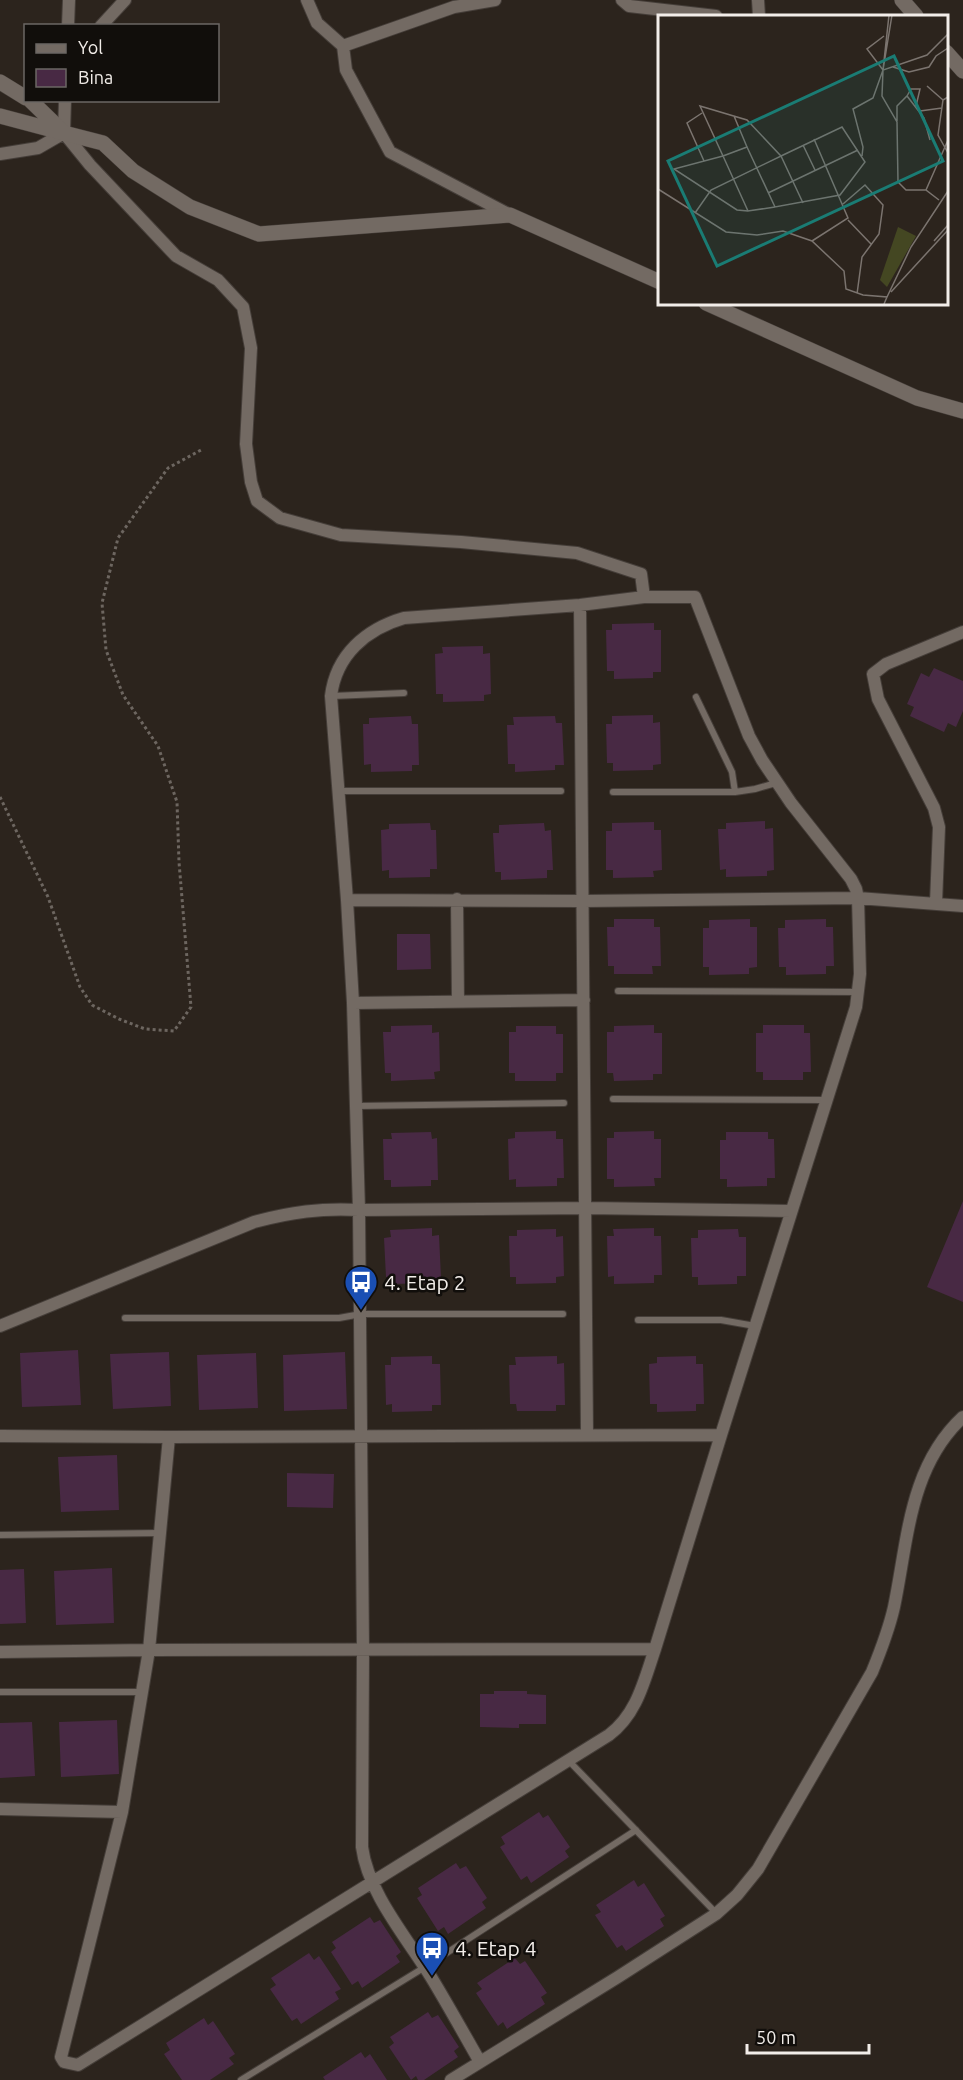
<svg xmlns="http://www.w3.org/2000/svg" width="963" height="2080" font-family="Ubuntu,sans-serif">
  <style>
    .building { fill: #482944 }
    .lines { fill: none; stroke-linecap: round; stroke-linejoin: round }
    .lane-casing { stroke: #453e39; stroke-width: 8 }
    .street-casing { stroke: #453e39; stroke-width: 14 }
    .secondary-casing { stroke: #453e39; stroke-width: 16 }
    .path { stroke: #6d6660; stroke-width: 3; stroke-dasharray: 3 3; stroke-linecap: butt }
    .lane { stroke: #736a63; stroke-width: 6 }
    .street { stroke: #736a63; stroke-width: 12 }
    .secondary { stroke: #736a63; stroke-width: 15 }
    .labels { text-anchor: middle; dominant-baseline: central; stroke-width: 5; stroke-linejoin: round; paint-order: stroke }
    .poi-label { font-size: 21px; fill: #f2ede9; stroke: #110e0b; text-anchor: start }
    .inset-road { fill: none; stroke: #7b746f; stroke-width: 1.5 }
    .view { fill: #1a7c74; fill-opacity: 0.15; stroke: #1a7c74; stroke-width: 3 }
    .inset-edge { fill: none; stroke: #f2ede9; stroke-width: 3 }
  </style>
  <rect width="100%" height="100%" fill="#2c241d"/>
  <path class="building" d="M654,623V630H661V672H653V678L614,679V671H607L606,630H612V624Z
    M483,646V654L490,653L491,694L484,695V701L443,702V694H436L435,654L443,653L442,647Z
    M934,668L963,681V711L956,727L948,723L944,732L910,716L914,707L907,704L921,673L929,677Z
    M653,715V723L660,722L661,764L653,765V770L613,771V763H607L606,724H612V716Z
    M411,716L412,724H418L419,765H412V771L371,772V764L364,765L363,724H369V718Z
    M555,716L556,723H562L564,765H555V770L515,772V764H508L507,725H514L513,717Z
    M765,821V829L773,828L774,870L767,871V876L726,877V869L720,870L718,829H726V823Z
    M654,822V830H661L662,870L653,871L654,877L613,878V870H606V831H612V823Z
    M430,823L431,830H436L437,869H430V877L389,878V870L382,871L381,830L389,829V824Z
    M544,823L545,831L551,830L553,870H547V878L501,880V872H495L493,833H499V825Z
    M614,919H654V927H660L661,966H652L653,974H614V966H608L607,927H614Z
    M750,919V927H757V967L749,968V974L709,975V967H703V928H709V920Z
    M826,919V927H833L834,966H826V974L786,975V967H779L778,928H785V920Z
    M397,934H430L431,969L397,970Z
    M432,1025V1033L439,1032L440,1071L434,1072L435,1079L391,1081V1073H385L383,1032H391V1026Z
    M654,1025V1033H662V1074H653V1080L614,1081L613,1073H607V1032H614V1026Z
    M763,1025H804V1033H810L811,1072H803V1080H763V1072H756V1033H763Z
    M516,1026H556V1034H563V1073H556V1081H515V1073H509V1032H516Z
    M556,1131V1139H563L564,1178H557V1186L516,1187V1179L509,1180L508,1139L515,1138V1132Z
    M654,1131V1139H661V1178H654L655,1186L614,1187V1179H607V1138H614V1132Z
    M431,1132L432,1139L437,1138L438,1180H431V1186L391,1187V1180H384L383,1139H392L391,1133Z
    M726,1132H768V1139H774L775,1178H767V1186L727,1187V1179H720V1140H726Z
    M963,1201V1302L927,1287Z
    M432,1228V1236L439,1235L441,1278L432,1279V1283L392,1284V1277H386L384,1238L391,1237L390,1230Z
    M654,1228V1236H661L662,1275H654V1283L614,1284V1276L608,1277L607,1236H614L613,1229Z
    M556,1229V1237L563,1236L564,1276L556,1277V1283L516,1284V1277H510L509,1236H517V1230Z
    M738,1229L739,1237H746V1276H737V1284L698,1285V1277H692L691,1238H698V1230Z
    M78,1350L81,1405L22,1407L20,1353Z
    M169,1352L171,1406L113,1409L110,1354Z
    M345,1352L347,1409L284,1411L283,1355Z
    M256,1353L258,1408L199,1410L197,1355Z
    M432,1356V1364H440L441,1405H432V1411L392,1412V1404L386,1405L385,1365H391V1357Z
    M557,1356V1364L564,1363L565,1405H556V1411H517L516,1404H510L509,1365H516L515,1357Z
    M696,1356V1364H703L704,1404H696V1411L657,1412V1404H650L649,1364L657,1363V1357Z
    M117,1455L119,1510L61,1512L58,1457Z
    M287,1473L334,1474L333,1508L287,1507Z
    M112,1568L114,1623L56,1625L54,1571Z
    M24,1569L26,1623L0,1624V1570Z
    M494,1691H527V1694L546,1695V1724H519V1728L480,1727V1694H494Z
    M117,1720L119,1774L61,1777L59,1722Z
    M32,1722L35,1776L0,1778V1723Z
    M539,1812L543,1818L548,1815L570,1847L565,1851L569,1857L531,1883L527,1876L521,1880L500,1847L505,1844L501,1837Z
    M456,1863L460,1869L466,1866L487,1898L482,1902L486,1908L448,1934L444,1927L438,1931L417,1898L422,1895L418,1888Z
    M634,1880L638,1887L644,1883L665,1916L660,1919L664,1926L626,1951L622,1945L617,1948L595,1915L601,1912L596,1905Z
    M370,1917L374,1923L380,1920L401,1952L396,1956L400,1962L362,1988L358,1981L352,1985L331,1952L336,1948L332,1942Z
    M309,1953L314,1960L319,1956L341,1989L335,1992L339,1999L301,2024L297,2018L292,2021L270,1989L276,1985L271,1978Z
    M515,1958L520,1964L525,1961L547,1993L541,1997L545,2004L507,2029L503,2022L498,2026L476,1993L482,1989L477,1983Z
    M428,2012L432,2018L438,2015L459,2047L454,2051L458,2057L424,2080H418L416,2076L411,2080L389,2047L394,2043L390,2037Z
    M204,2018L208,2025L213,2021L235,2054L229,2058L234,2064L210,2080H182L164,2054L170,2050L166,2043Z
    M361,2052L365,2058L370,2054L387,2080H325L323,2077Z"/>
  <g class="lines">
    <g class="lane-casing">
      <path id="lane" d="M332,696L404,693
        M696,697L732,772L735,792
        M339,791H561
        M613,792H735L755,789L776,783
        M618,991L858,992
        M613,1099L826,1100
        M356,1106L564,1103
        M125,1318H339L361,1314H563
        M638,1320H721L755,1326
        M0,1535L160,1533
        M0,1692H141
        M568,1760L716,1913
        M241,2080L425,1967L636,1830"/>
    </g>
    <g class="street-casing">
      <path id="street" d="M307,0L317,23L343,46
        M495,0L454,7L343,46L346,70L390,152L510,215
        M622,0L629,6L716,16
        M758,0L759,16
        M68,26L69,0
        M101,26L125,0
        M65,100L64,133L90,165L176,256L218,280L243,307L251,348L246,444L251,482L257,501L280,518L341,535L461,542L577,553L641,574L644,597
        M0,154L38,148L64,133
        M580,605L587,1435
        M457,899L458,1002
        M347,900L583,901L858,898L963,906
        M936,903L939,827L934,808L878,699L873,674L886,664L963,632
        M353,1003L584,1000
        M0,1326L254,1222C291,1212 321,1208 359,1210L353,1003L347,900L331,696C336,655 366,629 404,618L580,605L644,597H695L749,736L762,760L791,803L851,879L856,889L858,898L860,974L856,1007L721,1435L169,1437
        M0,1436L169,1437L149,1650L655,1649L721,1435
        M0,1652L149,1650L122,1812L61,2057L64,2062L78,2065L609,1735C637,1714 644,1681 655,1649
        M0,1809L122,1812
        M480,2062C464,2034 448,2005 431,1977C407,1938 368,1893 362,1847L363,1650L359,1210L586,1208L791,1211
        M451,2080L618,1977L716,1914L737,1895L758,1869L872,1672C881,1650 889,1629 894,1607C908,1540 909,1467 963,1417"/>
    </g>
    <g class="secondary-casing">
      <path id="secondary" d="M902,0L916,16
        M946,52L963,71
        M0,82L26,98
        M0,116L64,133L30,100
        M64,133L103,143L133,171L190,207L259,234L510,215L660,282
        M706,303L917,398L963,411"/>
    </g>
    <path class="path" d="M0,797L48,897L80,987L92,1005L119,1019L145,1029L174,1031L191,1007L179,862L177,802L158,746L123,695L106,650L102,603L118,538L168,468L201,450"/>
    <use href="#lane" class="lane"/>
    <use href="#street" class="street"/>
    <use href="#secondary" class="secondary"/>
  </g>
  <defs>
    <g id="bus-pin" transform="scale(1.725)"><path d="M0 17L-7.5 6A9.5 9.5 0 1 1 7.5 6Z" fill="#1a4fb4" stroke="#110e0b"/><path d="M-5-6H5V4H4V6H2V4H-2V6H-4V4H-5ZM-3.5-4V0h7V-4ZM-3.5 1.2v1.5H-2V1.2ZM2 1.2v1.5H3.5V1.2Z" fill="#fff"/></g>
  </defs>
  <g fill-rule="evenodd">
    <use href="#bus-pin" x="361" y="1282"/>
    <use href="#bus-pin" x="432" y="1948"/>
  </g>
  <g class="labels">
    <g class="poi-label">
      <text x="384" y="1282">4. Etap 2</text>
      <text x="455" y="1948">4. Etap 4</text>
    </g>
  </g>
  <g transform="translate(658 15)">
    <rect width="290" height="290" fill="#2c241d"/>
    <path d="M240,212L258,221L229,272L222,265Z" fill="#444722"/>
    <path class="inset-road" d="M231,0L225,55L234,0M226,21L209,34L225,55L224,81L239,107L240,167L248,175H268M235,52L251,57L271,52L278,41L290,33M269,71L285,85M249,81L253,74H262L258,91M290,82L285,85L280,120L290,138M262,96L284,93M44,98L29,108L46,146M76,101L89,132L65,141L90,196L117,192M239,106V91L249,81L266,103L272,125M145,130L157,155M89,132L117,192L182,180L207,147L184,112L123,141L89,105L42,91L65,141L16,154L79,195L90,196M204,141L205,132L195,94L215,83L225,55L269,40L290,19M0,174L68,217L99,220L125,216L154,226L186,256L188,274L205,280L229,282L226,289M110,178L200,135M281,185L268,175L290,125M185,189L207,170L225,190L221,219L204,242L199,279M37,198L53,175L123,141L145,188M190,205L213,229M154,226L190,203L156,124M276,226L290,210M233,277L290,215M229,282L253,232L290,176"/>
    <path class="view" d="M236,41L285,146L59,251L10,146Z"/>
    <rect width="290" height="290" class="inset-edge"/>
  </g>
  <rect x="24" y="24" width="195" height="78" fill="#110e0b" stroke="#6b6764" stroke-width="1.5"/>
  <rect x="36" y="44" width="30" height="9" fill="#736a63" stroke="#6b6764" stroke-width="1.5"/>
  <text x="78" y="54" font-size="18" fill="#f2ede9">Yol</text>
  <rect x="36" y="69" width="30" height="18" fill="#482944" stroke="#6b6764" stroke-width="1.5"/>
  <text x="78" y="84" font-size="18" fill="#f2ede9">Bina</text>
  <path d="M747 2044v9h122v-9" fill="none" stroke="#f2ede9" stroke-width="3"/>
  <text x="756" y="2044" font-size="18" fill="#f2ede9" stroke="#110e0b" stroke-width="4.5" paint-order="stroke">50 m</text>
</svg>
